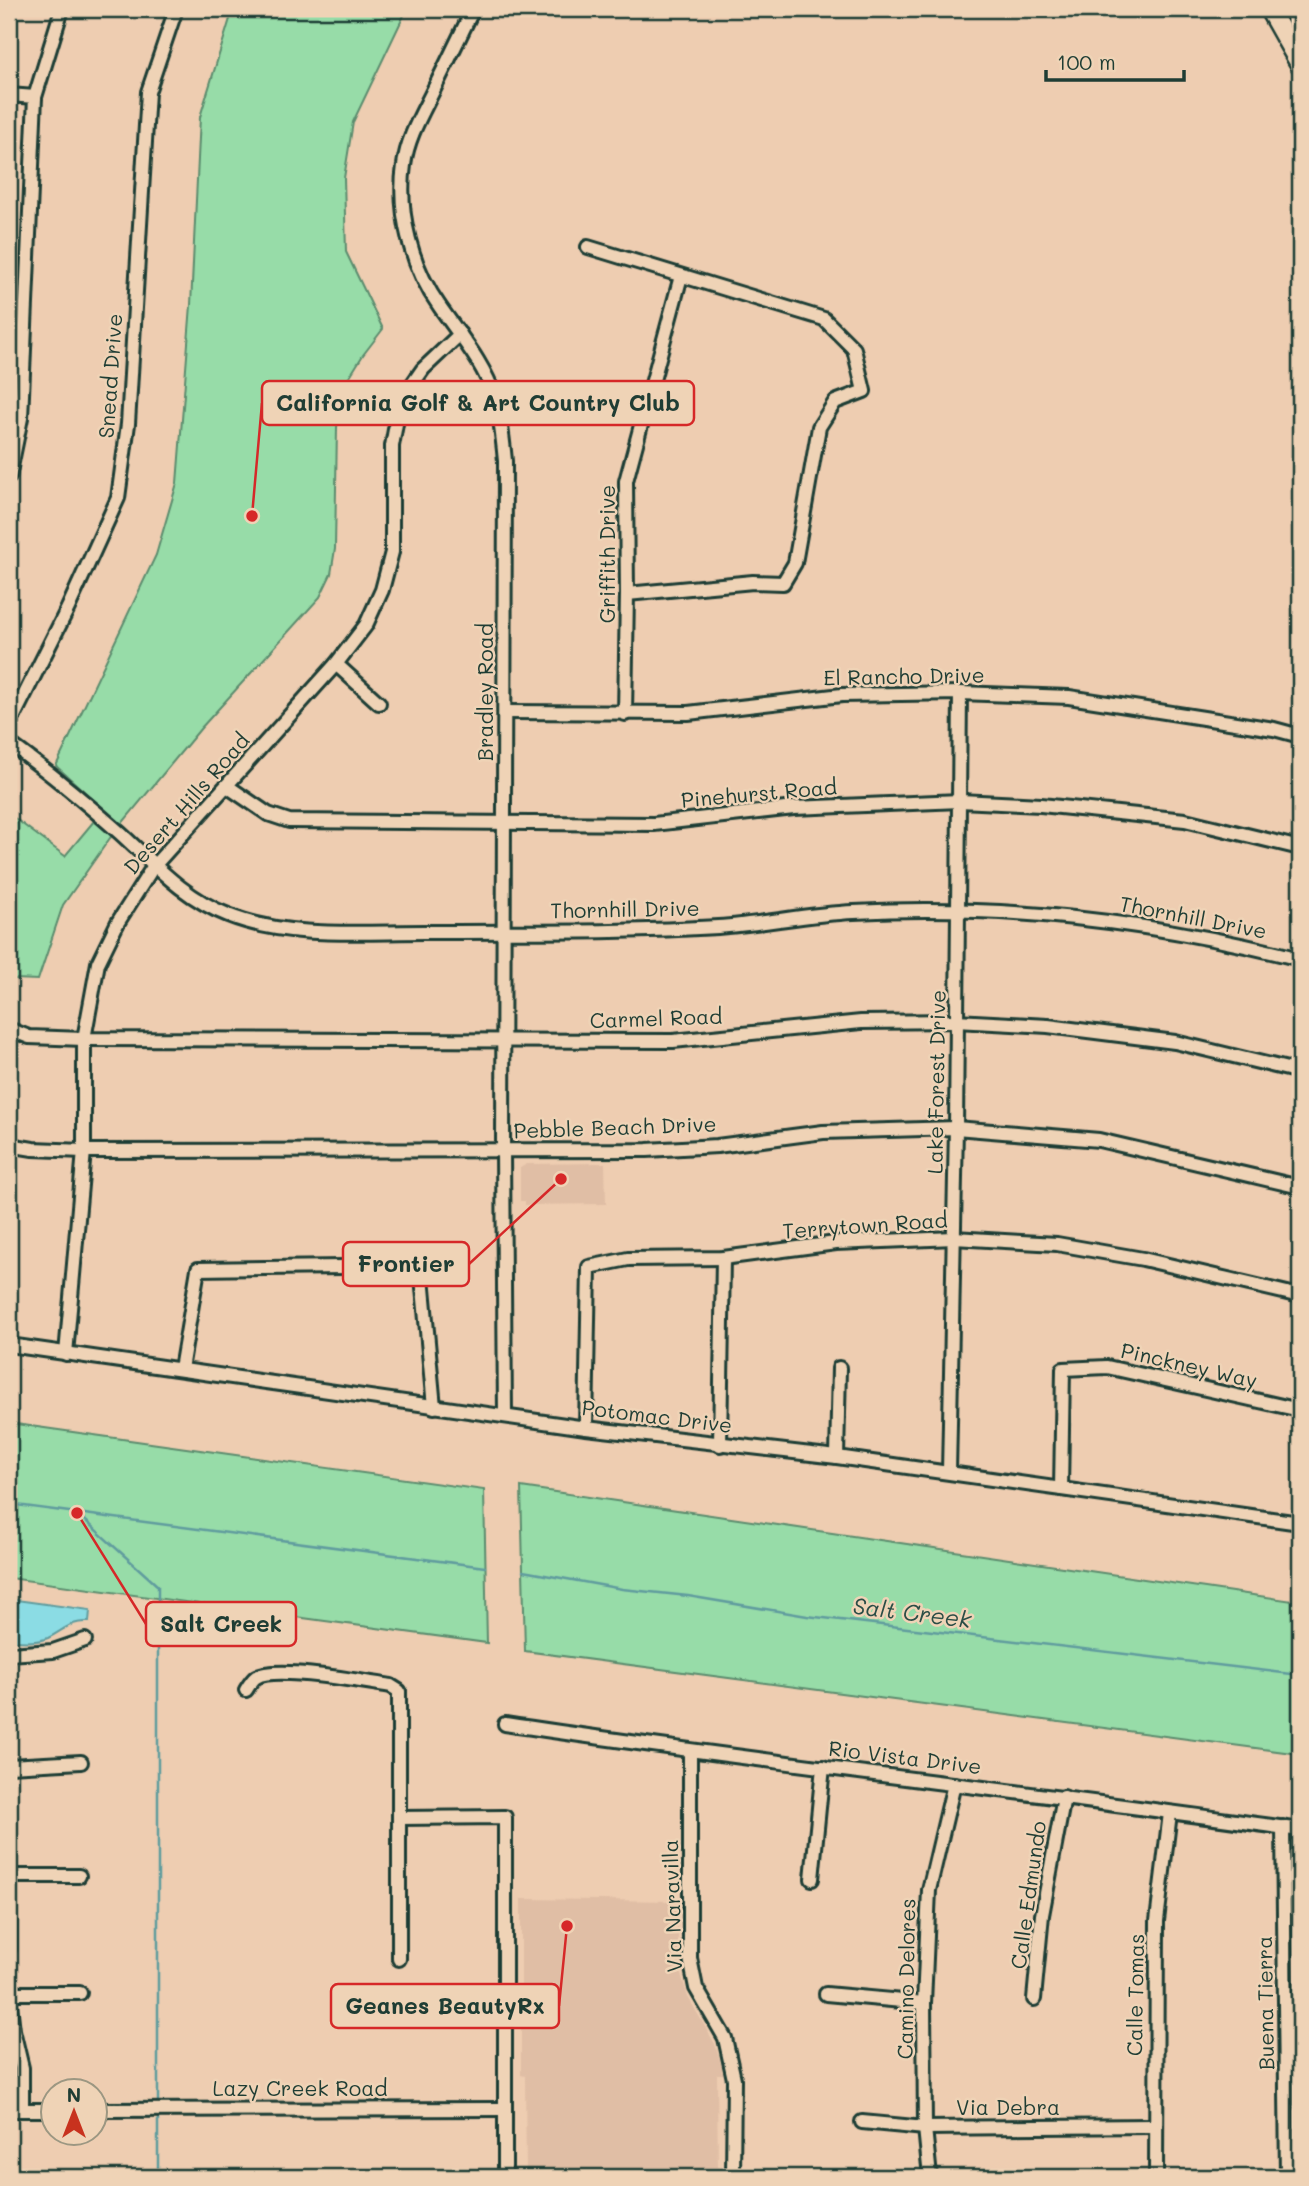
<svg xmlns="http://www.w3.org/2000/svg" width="1309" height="2186" viewBox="0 0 1309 2186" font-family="Mali,sans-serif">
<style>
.built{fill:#e0bea5}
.green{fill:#97dca8;stroke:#5b8c6e;stroke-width:2}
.water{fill:#8bdce4;stroke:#609c9e;stroke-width:2}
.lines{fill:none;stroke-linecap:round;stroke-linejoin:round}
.stream{stroke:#609c9e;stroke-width:2.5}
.minor-casing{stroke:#1f3d34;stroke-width:18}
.highway-casing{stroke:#1f3d34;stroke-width:23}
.minor{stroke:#efd3b6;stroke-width:12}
.highway{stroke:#efd3b6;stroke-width:18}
.labels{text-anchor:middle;stroke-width:5;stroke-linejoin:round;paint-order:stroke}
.street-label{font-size:21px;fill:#1f3d34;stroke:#efd3b6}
.water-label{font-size:23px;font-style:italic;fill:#2a4d46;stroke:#efd3b6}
.leader{fill:none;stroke:#d62828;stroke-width:2.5}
.callout-dot{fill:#d62828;stroke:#efd3b6;stroke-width:2.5}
.callout{fill:#efd3b6;stroke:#d62828;stroke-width:2.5}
.callout-label{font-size:23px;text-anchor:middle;font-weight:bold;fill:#1f3d34}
</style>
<rect width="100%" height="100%" fill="#eecdb1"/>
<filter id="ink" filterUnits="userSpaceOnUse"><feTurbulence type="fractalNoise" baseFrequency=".0143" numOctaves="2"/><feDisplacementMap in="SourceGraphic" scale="14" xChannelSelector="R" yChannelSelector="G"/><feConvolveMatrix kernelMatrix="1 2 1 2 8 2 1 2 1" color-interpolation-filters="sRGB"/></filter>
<g filter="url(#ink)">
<g class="built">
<polygon points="605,1163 606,1204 525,1205 525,1201 520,1201 520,1168 527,1164"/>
<polygon points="521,1899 677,1901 679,1968 688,1997 715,2044 722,2067 723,2074 717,2074 718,2177 526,2177 525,2076 521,2075"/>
</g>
<g class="green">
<polygon points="233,9 407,9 353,122 344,178 346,252 383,329 363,355 345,384 337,427 335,549 331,574 320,597 201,728 110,838 63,905 38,980 14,979 9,976 9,814 65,856 104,809 56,766 156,555 177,483 191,305 200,117"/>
<polygon points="9,1423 484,1490 487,1643 9,1578"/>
<polygon points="521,1487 1300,1602 1300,1754 525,1651"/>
</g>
<path class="water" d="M9,1599L90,1610L89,1622C69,1621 65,1630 48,1638C36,1643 22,1642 9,1640Z"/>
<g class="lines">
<g class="stream">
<polyline points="9,1504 485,1567"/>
<polyline points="77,1513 158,1586 158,2101"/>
<polyline points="523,1571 622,1589 688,1596 807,1616 1300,1675"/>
<polyline points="158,2116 158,2177"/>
</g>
<defs>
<g id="minor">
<path d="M473,9C459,38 445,67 431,95C420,117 407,140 404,165C397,213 412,268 440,307C460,336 484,363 495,398C501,418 503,440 505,461L503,1150L505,1416"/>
<polyline points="9,95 35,97"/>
<polyline points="588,247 824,319 854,349 864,391 835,402 819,427 795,563 783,583 753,582 627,594"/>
<polyline points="9,477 21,418 35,97 62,9"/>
<polyline points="336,664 379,703"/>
<polyline points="505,712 688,713 842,695 960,693 1069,697 1274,729 1300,736"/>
<polyline points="625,714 627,594 626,481 681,276"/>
<polyline points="9,726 68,608 118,498 128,424 148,92 176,9"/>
<path d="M9,743C48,771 85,802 120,833C154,864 184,898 228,915C288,939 361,932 424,932C522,931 620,933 718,927C763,924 808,914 854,912C1004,904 1155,922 1300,959"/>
<polyline points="227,786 268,814 289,821 654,824 794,808 960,801 1041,805 1185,820 1300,848"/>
<polyline points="9,1029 29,1037 84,1039 673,1041 861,1022 956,1021 1048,1026 1175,1042 1300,1072"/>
<polyline points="9,1145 33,1149 84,1151 647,1150 717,1146 823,1132 956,1128 1099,1140 1300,1187"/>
<polyline points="9,1345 586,1428 837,1457 1300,1523"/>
<polyline points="66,1354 84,1151 84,1039 98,963 118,922 153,867 336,664 366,625 382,590 392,552 392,446 400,402 423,369 460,334"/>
<polyline points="181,1369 198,1269 421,1266 434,1407"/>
<polyline points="586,1428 589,1267 628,1259 723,1258 836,1243 954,1238 1057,1244 1143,1259 1300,1296"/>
<polyline points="720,1445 723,1258"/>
<polyline points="837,1457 839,1368"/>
<polyline points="949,1472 956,1128 960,693"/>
<polyline points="1061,1489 1063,1369 1107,1367 1300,1410"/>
<polyline points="9,1654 53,1651 85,1640"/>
<path d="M246,1690C249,1685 252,1680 256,1677C276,1665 365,1682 391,1686L399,1691V1959"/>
<path d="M505,1724C770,1764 1036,1792 1300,1830"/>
<polyline points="690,1751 690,1958 696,1988 725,2038 734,2079 733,2177"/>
<polyline points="9,1766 81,1762"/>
<polyline points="399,1818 505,1817 505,2177"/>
<polyline points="1283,1827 1287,2177"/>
<polyline points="9,1868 9,1949"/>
<polyline points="9,1876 79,1876"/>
<polyline points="812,1879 823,1767"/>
<polyline points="9,1993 80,1993"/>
<polyline points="826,1994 924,2003"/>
<polyline points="9,1996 13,2030 22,2068 22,2110"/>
<polyline points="1034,1999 1042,1915 1064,1797"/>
<polyline points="9,2110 52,2110"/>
<polyline points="94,2110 505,2109"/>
<polyline points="862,2122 925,2128 1154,2126"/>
<polyline points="930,2177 925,2128 924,2003 929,1890 954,1784"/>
<polyline points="1156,2177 1157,1921 1170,1813"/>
</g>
<polyline id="highway" points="1269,9 1300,64"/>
</defs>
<use href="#minor" class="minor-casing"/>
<use href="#highway" class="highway-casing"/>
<use href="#minor" class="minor"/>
<use href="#highway" class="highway"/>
</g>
</g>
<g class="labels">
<g class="street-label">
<text transform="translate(111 376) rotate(-86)" y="7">Snead Drive</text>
<text transform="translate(608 554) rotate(-90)" y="7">Griffith Drive</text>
<text transform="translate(904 677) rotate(-1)" y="7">El Rancho Drive</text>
<text transform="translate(486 692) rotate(-90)" y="7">Bradley Road</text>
<text transform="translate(759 794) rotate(-5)" y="7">Pinehurst Road</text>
<text transform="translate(187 804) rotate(-49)" y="7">Desert Hills Road</text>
<text transform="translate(625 910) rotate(-1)" y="7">Thornhill Drive</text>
<text transform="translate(1193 918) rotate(11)" y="7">Thornhill Drive</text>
<text transform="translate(656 1019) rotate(-2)" y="7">Carmel Road</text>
<text transform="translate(937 1082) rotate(-89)" y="7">Lake Forest Drive</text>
<text transform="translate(615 1128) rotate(-2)" y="7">Pebble Beach Drive</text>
<text transform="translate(865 1226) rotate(-4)" y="7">Terrytown Road</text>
<text transform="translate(1189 1366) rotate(13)" y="7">Pinckney Way</text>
<text transform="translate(657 1417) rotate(7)" y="7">Potomac Drive</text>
<text transform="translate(905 1758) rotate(7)" y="7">Rio Vista Drive</text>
<text transform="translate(1029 1895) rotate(-82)" y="7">Calle Edmundo</text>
<text transform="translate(673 1906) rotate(-92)" y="7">Via Naravilla</text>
<text transform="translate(907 1979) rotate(-89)" y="7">Camino Delores</text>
<text transform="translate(1136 1995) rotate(-89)" y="7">Calle Tomas</text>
<text transform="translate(1266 2003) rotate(-91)" y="7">Buena Tierra</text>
<text x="300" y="2096">Lazy Creek Road</text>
<text x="1008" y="2115">Via Debra</text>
</g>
<g class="water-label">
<text transform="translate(912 1613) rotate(7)" y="8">Salt Creek</text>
</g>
</g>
<path class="leader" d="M252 516L262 403M561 1179L469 1264M77 1513L146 1624M567 1926L559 2006"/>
<g class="callout-dot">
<circle cx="252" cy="516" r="7"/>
<circle cx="561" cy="1179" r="7"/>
<circle cx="77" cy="1513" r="7"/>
<circle cx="567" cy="1926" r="7"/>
</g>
<g class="callout">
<rect x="262" y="381" width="432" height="44" rx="7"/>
<rect x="343" y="1242" width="126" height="44" rx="7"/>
<rect x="146" y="1602" width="150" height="44" rx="7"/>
<rect x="331" y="1984" width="228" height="44" rx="7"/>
</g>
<g class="callout-label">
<text x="478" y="411">California Golf &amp; Art Country Club</text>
<text x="406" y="1272">Frontier</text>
<text x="221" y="1632">Salt Creek</text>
<text x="445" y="2014">Geanes BeautyRx</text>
</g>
<rect width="1309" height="2186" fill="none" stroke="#efd3b6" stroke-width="35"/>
<rect x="18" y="18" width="1274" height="2151" fill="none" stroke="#1f3d34" stroke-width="2.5" filter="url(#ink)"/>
<g transform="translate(74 2112)"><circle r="33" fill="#efd3b6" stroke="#9c9782" stroke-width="2"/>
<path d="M0-5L12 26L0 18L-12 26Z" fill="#c8321e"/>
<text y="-10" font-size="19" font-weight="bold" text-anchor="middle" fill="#1f3d34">N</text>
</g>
<path d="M1046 70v10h138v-10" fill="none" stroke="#1f3d34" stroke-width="3.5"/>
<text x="1057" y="70" font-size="21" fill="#1f3d34" stroke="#efd3b6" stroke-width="5" paint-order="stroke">100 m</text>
</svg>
